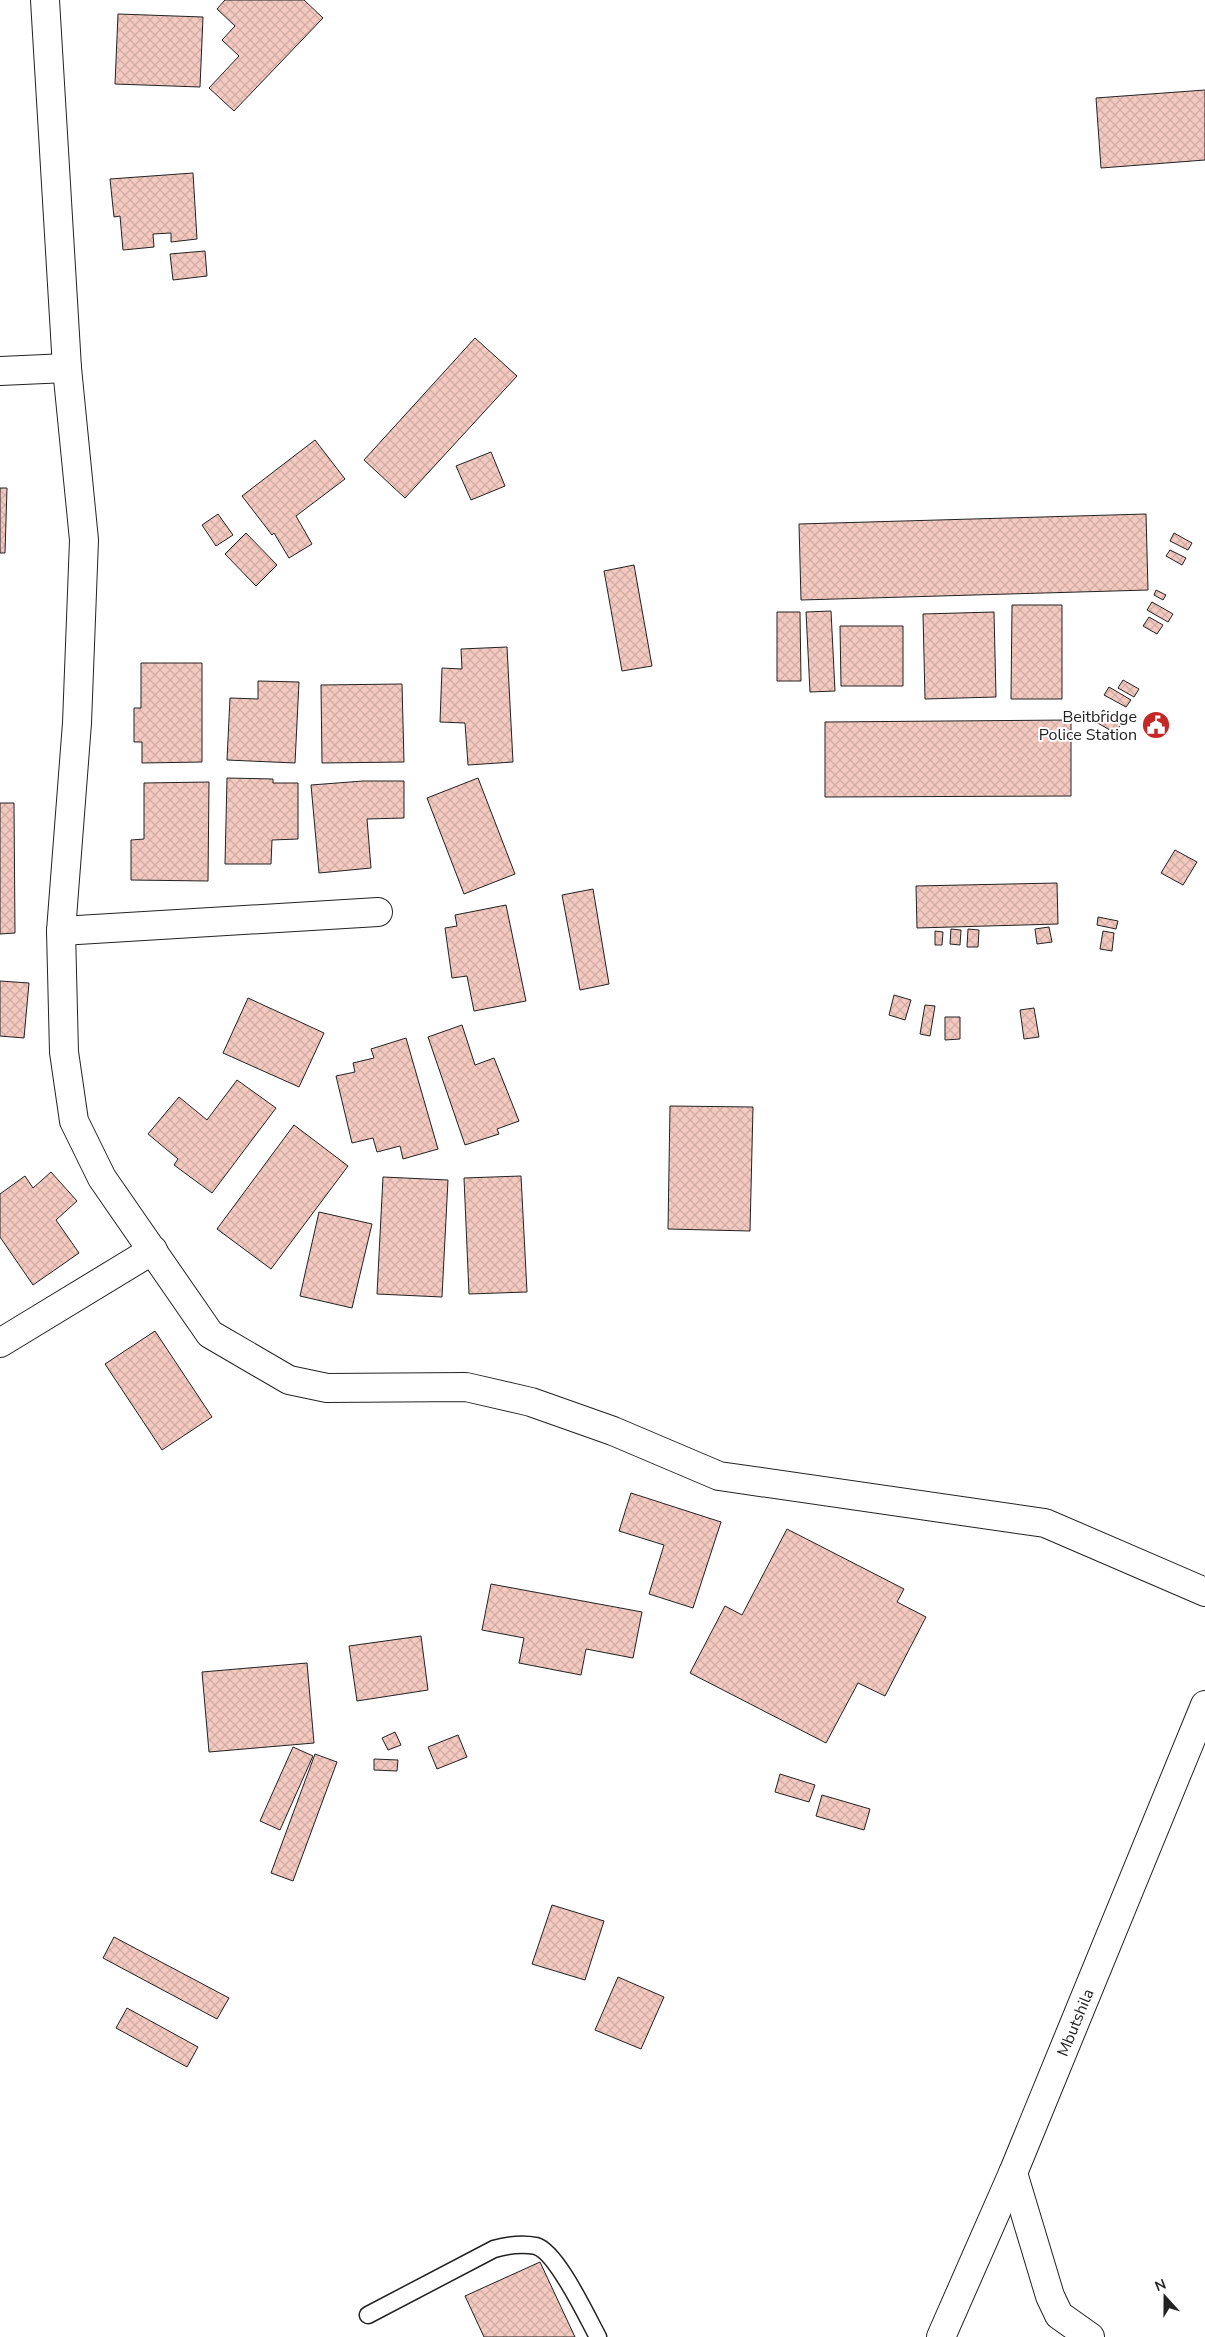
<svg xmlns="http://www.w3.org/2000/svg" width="1205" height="2337" viewBox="0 0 1205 2337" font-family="'Nunito Sans',sans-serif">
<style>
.building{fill:url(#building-cross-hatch);stroke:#222}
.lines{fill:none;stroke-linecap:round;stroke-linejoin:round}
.service-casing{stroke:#222;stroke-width:19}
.minor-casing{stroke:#222;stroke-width:30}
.tertiary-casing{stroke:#222;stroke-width:30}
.service{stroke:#fff;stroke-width:16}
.minor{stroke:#fff;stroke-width:28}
.tertiary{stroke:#fff;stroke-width:28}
.labels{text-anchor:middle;stroke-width:4;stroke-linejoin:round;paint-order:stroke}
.poi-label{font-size:16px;fill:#222;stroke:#fff;text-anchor:end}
.street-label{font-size:16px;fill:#222;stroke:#fff}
</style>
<defs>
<pattern id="building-cross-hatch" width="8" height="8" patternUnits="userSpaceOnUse" patternTransform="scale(1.25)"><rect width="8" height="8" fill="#f3c9c0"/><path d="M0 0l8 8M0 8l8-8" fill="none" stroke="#d0aca5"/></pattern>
</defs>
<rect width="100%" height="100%" fill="#fff"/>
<g class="building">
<polygon points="225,0 304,0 323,18 234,111 209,88 239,56 222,40 235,26 217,9"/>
<polygon points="118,14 203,17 200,87 115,84"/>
<polygon points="1205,90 1205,160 1101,168 1096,98"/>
<polygon points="193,173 197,239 171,242 171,233 153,234 154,247 123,250 120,216 114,217 110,179"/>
<polygon points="205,251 207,276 173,280 170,254"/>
<polygon points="475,338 517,376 405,498 364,460"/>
<polygon points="315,440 345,479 296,516 312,544 289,558 274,533 272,535 242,496"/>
<polygon points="491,452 505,486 471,500 456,466"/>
<polygon points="0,488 7,488 5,553 0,553"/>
<polygon points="218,514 233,535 216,546 202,525"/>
<polygon points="1146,514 1148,590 801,600 799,524"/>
<polygon points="246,533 277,565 256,586 225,554"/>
<polygon points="1174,533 1192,543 1188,550 1170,541"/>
<polygon points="1170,550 1186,558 1182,565 1166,556"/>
<polygon points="634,565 652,666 622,671 604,571"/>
<polygon points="1156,590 1166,595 1163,600 1154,595"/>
<polygon points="1152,602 1173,614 1168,622 1147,610"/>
<polygon points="1012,605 1062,605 1062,699 1011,699"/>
<polygon points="831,611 835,691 810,692 806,612"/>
<polygon points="777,612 800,612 801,681 777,681"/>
<polygon points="994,612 996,697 925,699 923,614"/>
<polygon points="1149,617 1163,625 1157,634 1143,626"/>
<polygon points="840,626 903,626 903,686 841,686"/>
<polygon points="507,647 513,762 468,765 465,723 440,722 442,668 462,669 461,649"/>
<polygon points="141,663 202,663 202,762 142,763 142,742 134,742 134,708 141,708"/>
<polygon points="1123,680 1139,689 1134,697 1118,688"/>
<polygon points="258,681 299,682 295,763 227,760 230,698 258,699"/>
<polygon points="402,684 404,762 322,763 321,685"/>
<polygon points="1109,687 1131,700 1126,707 1104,695"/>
<polygon points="1103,710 1123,721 1115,733 1096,722"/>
<polygon points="1071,720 1071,796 825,797 825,722"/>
<polygon points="227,778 273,779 273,783 298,783 298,839 272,840 271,864 225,864"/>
<polygon points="478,778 515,874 464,894 427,798"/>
<polygon points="363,781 404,781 404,818 367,819 371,868 319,873 311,785"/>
<polygon points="209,782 208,881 131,880 131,840 144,839 144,783"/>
<polygon points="0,803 14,803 15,933 0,934"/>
<polygon points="1175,850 1197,862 1183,885 1161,873"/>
<polygon points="1057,883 1058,924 917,928 916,886"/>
<polygon points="593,889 609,984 580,990 562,895"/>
<polygon points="506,905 526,1001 474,1011 467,976 452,978 445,928 457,926 455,915"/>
<polygon points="1098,917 1118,921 1116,929 1097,925"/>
<polygon points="1049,927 1052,942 1037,944 1035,929"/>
<polygon points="951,929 961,930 960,945 950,944"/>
<polygon points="968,929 979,930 978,947 967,947"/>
<polygon points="935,931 943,932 942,945 935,945"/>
<polygon points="1103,931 1114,933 1112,951 1100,949"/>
<polygon points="0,981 29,983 24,1038 0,1036"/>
<polygon points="894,995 911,1000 905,1020 889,1015"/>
<polygon points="248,998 324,1033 299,1087 223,1053"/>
<polygon points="925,1005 935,1006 930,1036 920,1034"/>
<polygon points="1034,1008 1039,1037 1024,1039 1020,1010"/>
<polygon points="945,1017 960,1017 960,1039 945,1040"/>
<polygon points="462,1025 475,1065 494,1058 519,1121 497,1129 499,1134 465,1145 428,1037"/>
<polygon points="406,1038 438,1149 403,1159 400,1146 377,1152 373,1138 352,1143 336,1076 355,1072 353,1063 374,1058 371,1049"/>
<polygon points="237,1080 276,1108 212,1193 174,1165 178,1159 148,1134 179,1097 207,1120"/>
<polygon points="670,1106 753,1107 750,1231 668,1229"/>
<polygon points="294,1125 348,1166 271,1269 217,1229"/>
<polygon points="51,1172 77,1201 56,1220 79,1253 33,1285 0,1237 0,1194 25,1176 33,1188"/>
<polygon points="521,1176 527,1292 469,1294 464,1178"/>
<polygon points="383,1177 448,1180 442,1297 377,1294"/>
<polygon points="319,1212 372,1224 352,1308 300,1296"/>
<polygon points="155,1331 212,1417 162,1450 105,1364"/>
<polygon points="631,1493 721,1522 693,1608 649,1594 664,1545 619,1531"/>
<polygon points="787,1529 904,1589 897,1602 926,1617 885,1696 858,1683 826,1743 690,1673 725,1606 742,1615"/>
<polygon points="491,1584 642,1612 633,1658 586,1649 581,1675 519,1663 524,1638 482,1630"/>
<polygon points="421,1636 428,1690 357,1701 349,1646"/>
<polygon points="307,1663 314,1743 209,1752 202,1672"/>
<polygon points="395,1732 401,1745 388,1750 382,1738"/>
<polygon points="458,1735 467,1757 437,1769 428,1747"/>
<polygon points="293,1747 313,1756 280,1830 260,1821"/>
<polygon points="315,1754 337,1762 293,1881 271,1873"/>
<polygon points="374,1759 398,1760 397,1771 374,1770"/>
<polygon points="780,1774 815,1785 809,1802 775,1792"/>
<polygon points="822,1795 870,1809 864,1830 816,1816"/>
<polygon points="552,1905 604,1921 585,1980 532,1964"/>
<polygon points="114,1937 229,1998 217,2019 103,1958"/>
<polygon points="618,1977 664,1997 641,2049 595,2030"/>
<polygon points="127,2008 198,2047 187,2067 116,2028"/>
<polygon points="540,2262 575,2337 484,2337 465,2296"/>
</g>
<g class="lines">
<defs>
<path id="service" d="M368,2315L494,2249C508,2245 521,2243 536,2246C557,2252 587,2317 598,2337"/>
<g id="minor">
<polyline points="45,0 67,368 84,540 77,723 61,931 64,1052 74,1121 102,1178 210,1334 289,1380 327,1388 466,1387 531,1402 613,1431 719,1476 1045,1523 1205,1592"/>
<polyline points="0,371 67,368"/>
<polyline points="61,931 378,912"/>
<polyline points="0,1343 153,1250"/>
<polyline points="1013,2173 1050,2296 1059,2315 1090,2337"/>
</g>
<g id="tertiary">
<path id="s1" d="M941,2337L1013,2173L1205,1705"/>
</g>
</defs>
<use href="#service" class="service-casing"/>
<use href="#minor" class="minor-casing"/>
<use href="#tertiary" class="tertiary-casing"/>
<use href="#service" class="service"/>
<use href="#minor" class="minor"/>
<use href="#tertiary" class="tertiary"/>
</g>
<defs>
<symbol id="civic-disc" viewBox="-11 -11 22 22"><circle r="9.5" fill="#c62828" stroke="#fff"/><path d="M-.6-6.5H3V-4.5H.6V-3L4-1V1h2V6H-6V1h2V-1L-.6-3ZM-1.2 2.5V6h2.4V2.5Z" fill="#fff"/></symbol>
</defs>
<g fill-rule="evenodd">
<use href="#civic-disc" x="1140" y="709" width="32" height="32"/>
</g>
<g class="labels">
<g class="poi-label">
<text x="1137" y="722">Beitbridge<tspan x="1137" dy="18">Police Station</tspan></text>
</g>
<g class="street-label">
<text dy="6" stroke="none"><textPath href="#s1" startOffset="342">Mbutshila</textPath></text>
</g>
</g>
<g transform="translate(1165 2297) rotate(339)" stroke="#ffffff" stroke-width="4" paint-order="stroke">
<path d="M0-4L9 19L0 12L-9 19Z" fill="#222222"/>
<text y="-8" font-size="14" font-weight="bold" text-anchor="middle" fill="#222222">N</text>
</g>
</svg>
